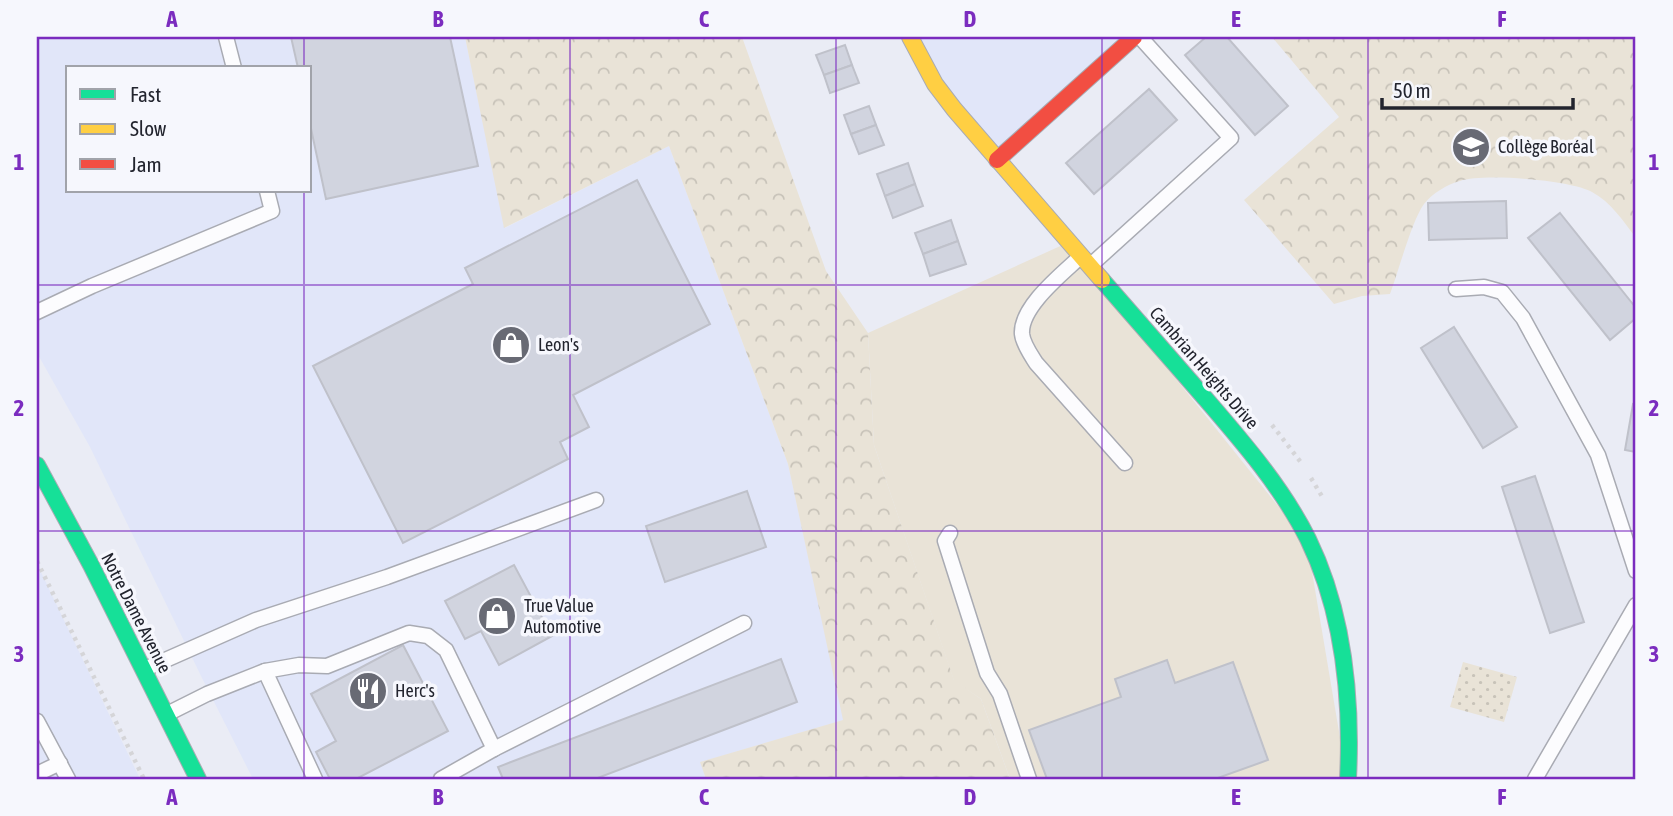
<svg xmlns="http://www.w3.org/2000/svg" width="1673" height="816" viewBox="0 0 1673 816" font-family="'Asap Condensed',sans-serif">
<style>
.built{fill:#e1e6f9;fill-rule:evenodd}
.grass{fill:#e9e3d7}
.forest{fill:url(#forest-crowns)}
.park{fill:url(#park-dots)}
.building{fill:#d1d4df;stroke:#bfc1ca;stroke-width:2}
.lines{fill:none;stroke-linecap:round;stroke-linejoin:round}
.lane-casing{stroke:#a9abb3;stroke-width:17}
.fast-casing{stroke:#a9abb3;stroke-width:18}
.slow-casing{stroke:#a9abb3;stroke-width:18}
.jam-casing{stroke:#a9abb3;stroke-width:18}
.path{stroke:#d5d5d8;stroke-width:4.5;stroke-dasharray:3.5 5;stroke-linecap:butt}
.lane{stroke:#fcfcfe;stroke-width:14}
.fast{stroke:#16e098;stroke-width:16}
.slow{stroke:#ffcf43;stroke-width:16}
.jam{stroke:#f24e42;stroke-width:16}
.grid{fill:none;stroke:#7b2cbf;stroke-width:2;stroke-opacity:0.55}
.labels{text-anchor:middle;stroke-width:7;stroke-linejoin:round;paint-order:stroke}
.poi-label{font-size:18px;fill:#22242e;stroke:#f6f7fd;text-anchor:start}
.street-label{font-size:18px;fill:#22242e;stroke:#f6f7fd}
.neatline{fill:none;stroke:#7b2cbf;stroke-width:2.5}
.grid-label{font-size:23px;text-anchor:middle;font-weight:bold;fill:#7b2cbf}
</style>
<defs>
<pattern id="forest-crowns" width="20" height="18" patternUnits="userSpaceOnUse" patternTransform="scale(1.75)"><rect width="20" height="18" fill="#e9e3d7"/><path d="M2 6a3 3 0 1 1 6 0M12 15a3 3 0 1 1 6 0" fill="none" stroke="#c8c3b9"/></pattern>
<pattern id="park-dots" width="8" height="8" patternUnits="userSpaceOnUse" patternTransform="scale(1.75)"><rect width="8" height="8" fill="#e9e3d7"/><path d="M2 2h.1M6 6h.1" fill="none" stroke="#c8c3b9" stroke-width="1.8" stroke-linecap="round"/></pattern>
</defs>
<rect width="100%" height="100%" fill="#eaecf5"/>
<g class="built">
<path d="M37,37H465L505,228L669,146L788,464L844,720L701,762L706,779H253L203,680L90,447L37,353ZM68,68H310V191H68Z"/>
<polygon points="909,37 1130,37 994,159"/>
<polygon points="37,563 38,566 140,779 37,779"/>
</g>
<polygon class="grass" points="1067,243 1307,542 1347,779 1010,779 981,699 954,681 874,445 868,333"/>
<g class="forest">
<polygon points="465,37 742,37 826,271 868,333 874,445 954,680 981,699 1010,779 706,779 700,762 843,720 788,464 669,146 504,228"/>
<path d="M1272,37H1636V238C1623,221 1611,202 1592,192C1571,180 1483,173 1460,181C1447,184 1432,194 1424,204C1412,220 1398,273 1390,294L1362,296L1334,304L1244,200L1339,117Z"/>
</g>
<polygon class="park" points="1463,662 1517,677 1504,722 1450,707"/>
<g class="building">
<polygon points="291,37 450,37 478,166 326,199 310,124 310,68 298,68"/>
<polygon points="1206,37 1227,37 1288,106 1255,135 1185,55"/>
<polygon points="845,45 852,65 824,75 816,55"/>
<polygon points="852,65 859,83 830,93 824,75"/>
<polygon points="1149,89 1177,120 1094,194 1066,163"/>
<polygon points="869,106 876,125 851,134 844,115"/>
<polygon points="876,125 884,145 859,154 851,134"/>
<polygon points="908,163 915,184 885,196 877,174"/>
<polygon points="637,180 710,324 573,395 589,427 560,442 568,459 403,543 313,366 473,284 465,268"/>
<polygon points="915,184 923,206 893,218 885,196"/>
<polygon points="1506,201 1507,238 1429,240 1428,203"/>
<polygon points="1560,213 1636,308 1636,318 1610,340 1528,238"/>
<polygon points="951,220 958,241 923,254 915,233"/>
<polygon points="958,241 966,264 930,276 923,254"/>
<polygon points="1454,327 1517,427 1483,448 1421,348"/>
<polygon points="1633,404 1636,405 1636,452 1625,450"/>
<polygon points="1535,476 1584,622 1550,633 1502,487"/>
<polygon points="747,491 766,547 665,582 646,526"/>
<polygon points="514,565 552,636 499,665 481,631 465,639 445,601"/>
<polygon points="403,645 448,731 356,779 330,779 316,752 336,741 311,694"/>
<polygon points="781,659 797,702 595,779 503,779 498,767"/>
<polygon points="1167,660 1175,683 1233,662 1268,760 1215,779 1047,779 1029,730 1121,697 1115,679"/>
</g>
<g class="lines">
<defs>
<g id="lane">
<polyline points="226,37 234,68"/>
<path d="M1080,257C1062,274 1020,307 1022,334C1023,344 1031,355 1036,363L1125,463"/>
<polyline points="1092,264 1231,138 1140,37"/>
<polyline points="1456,289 1484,287 1502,292 1523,318 1598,455 1636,571"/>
<polyline points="37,312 92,286 272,211 267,191"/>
<polyline points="950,533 945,541 987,673 1000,694 1029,779"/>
<polyline points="145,669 256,620 387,577 596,500"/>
<polyline points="265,671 315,779"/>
<polyline points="167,714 207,694 265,671 299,665 327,666 409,633 428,636 446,650 494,749"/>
<polyline points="37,721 68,779"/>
<polyline points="37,774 60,763"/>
<polyline points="441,779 494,749 744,623"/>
<polyline points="1535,779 1636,605"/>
</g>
<g id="fast">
<path d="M1102,280C1136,319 1170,358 1204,397C1242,441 1282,487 1308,539C1344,613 1352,698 1348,779"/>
<polyline points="37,465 91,565 198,779"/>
</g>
<polyline id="slow" points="910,37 935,84 954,109 1102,280"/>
<polyline id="jam" points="997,160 1134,37"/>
</defs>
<use href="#lane" class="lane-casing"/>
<use href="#fast" class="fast-casing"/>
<use href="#slow" class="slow-casing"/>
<use href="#jam" class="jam-casing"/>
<g class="path">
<polyline points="1272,425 1303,465"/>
<polyline points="1311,478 1323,498"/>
<polyline points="37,561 144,779"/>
</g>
<use href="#lane" class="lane"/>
<use href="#fast" class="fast"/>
<use href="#slow" class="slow"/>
<use href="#jam" class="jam"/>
</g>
<path class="grid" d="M304,37V68M570,37V779M836,37V779M1102,37V779M1368,37V779M304,191V779M37,285H1636M37,531H1636"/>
<defs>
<symbol id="university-disc" viewBox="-11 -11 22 22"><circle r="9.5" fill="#686a74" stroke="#f6f7fd"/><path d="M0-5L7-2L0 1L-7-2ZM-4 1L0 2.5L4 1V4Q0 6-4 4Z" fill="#fff"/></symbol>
<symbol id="shop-disc" viewBox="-11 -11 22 22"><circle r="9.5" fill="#686a74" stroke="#f6f7fd"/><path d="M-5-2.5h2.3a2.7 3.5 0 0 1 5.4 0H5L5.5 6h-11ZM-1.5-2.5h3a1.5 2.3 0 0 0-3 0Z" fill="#fff"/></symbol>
<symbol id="restaurant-disc" viewBox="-11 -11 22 22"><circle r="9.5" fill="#686a74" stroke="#f6f7fd"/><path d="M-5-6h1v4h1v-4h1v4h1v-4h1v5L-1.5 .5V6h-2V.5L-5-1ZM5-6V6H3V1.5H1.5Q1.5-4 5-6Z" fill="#fff"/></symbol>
</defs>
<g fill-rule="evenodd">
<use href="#university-disc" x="1449" y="125" width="44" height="44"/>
<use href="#shop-disc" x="489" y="323" width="44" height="44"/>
<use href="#shop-disc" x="475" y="594" width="44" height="44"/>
<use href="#restaurant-disc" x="346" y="669" width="44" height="44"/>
</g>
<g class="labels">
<g class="poi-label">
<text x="1498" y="153">Collège Boréal</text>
<text x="538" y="351">Leon's</text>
<text x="524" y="612">True Value<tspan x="524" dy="21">Automotive</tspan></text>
<text x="395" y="697">Herc's</text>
</g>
<g class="street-label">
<text transform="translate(1204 368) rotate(49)" y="6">Cambrian Heights Drive</text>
<text transform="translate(136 613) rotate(63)" y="6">Notre Dame Avenue</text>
</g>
</g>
<rect width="1673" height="816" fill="none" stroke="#f6f7fd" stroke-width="77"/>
<rect x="66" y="66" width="245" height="126" fill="#f6f7fd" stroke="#a1a3aa" stroke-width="2"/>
<rect x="80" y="89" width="35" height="10" fill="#16e098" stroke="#a1a3aa" stroke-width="2"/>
<text x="130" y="102" font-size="21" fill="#22242e">Fast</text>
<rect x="80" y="124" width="35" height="10" fill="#ffcf43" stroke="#a1a3aa" stroke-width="2"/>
<text x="130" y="136" font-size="21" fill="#22242e">Slow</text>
<rect x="80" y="159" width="35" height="10" fill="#f24e42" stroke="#a1a3aa" stroke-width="2"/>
<text x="130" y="172" font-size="21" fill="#22242e">Jam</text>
<path d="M1382 98v10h191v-10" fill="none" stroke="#22242e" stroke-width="3.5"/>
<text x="1393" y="98" font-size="21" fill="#22242e" stroke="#f6f7fd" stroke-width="5" paint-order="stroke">50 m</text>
<rect x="38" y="38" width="1596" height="740" class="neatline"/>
<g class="grid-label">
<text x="172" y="27">A</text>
<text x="438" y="27">B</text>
<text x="704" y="27">C</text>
<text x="970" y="27">D</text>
<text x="1236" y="27">E</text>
<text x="1502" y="27">F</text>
<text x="19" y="170">1</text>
<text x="1654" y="170">1</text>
<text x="19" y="416">2</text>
<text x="1654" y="416">2</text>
<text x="19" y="662">3</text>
<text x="1654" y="662">3</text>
<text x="172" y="805">A</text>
<text x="438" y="805">B</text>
<text x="704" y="805">C</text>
<text x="970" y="805">D</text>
<text x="1236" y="805">E</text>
<text x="1502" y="805">F</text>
</g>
</svg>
